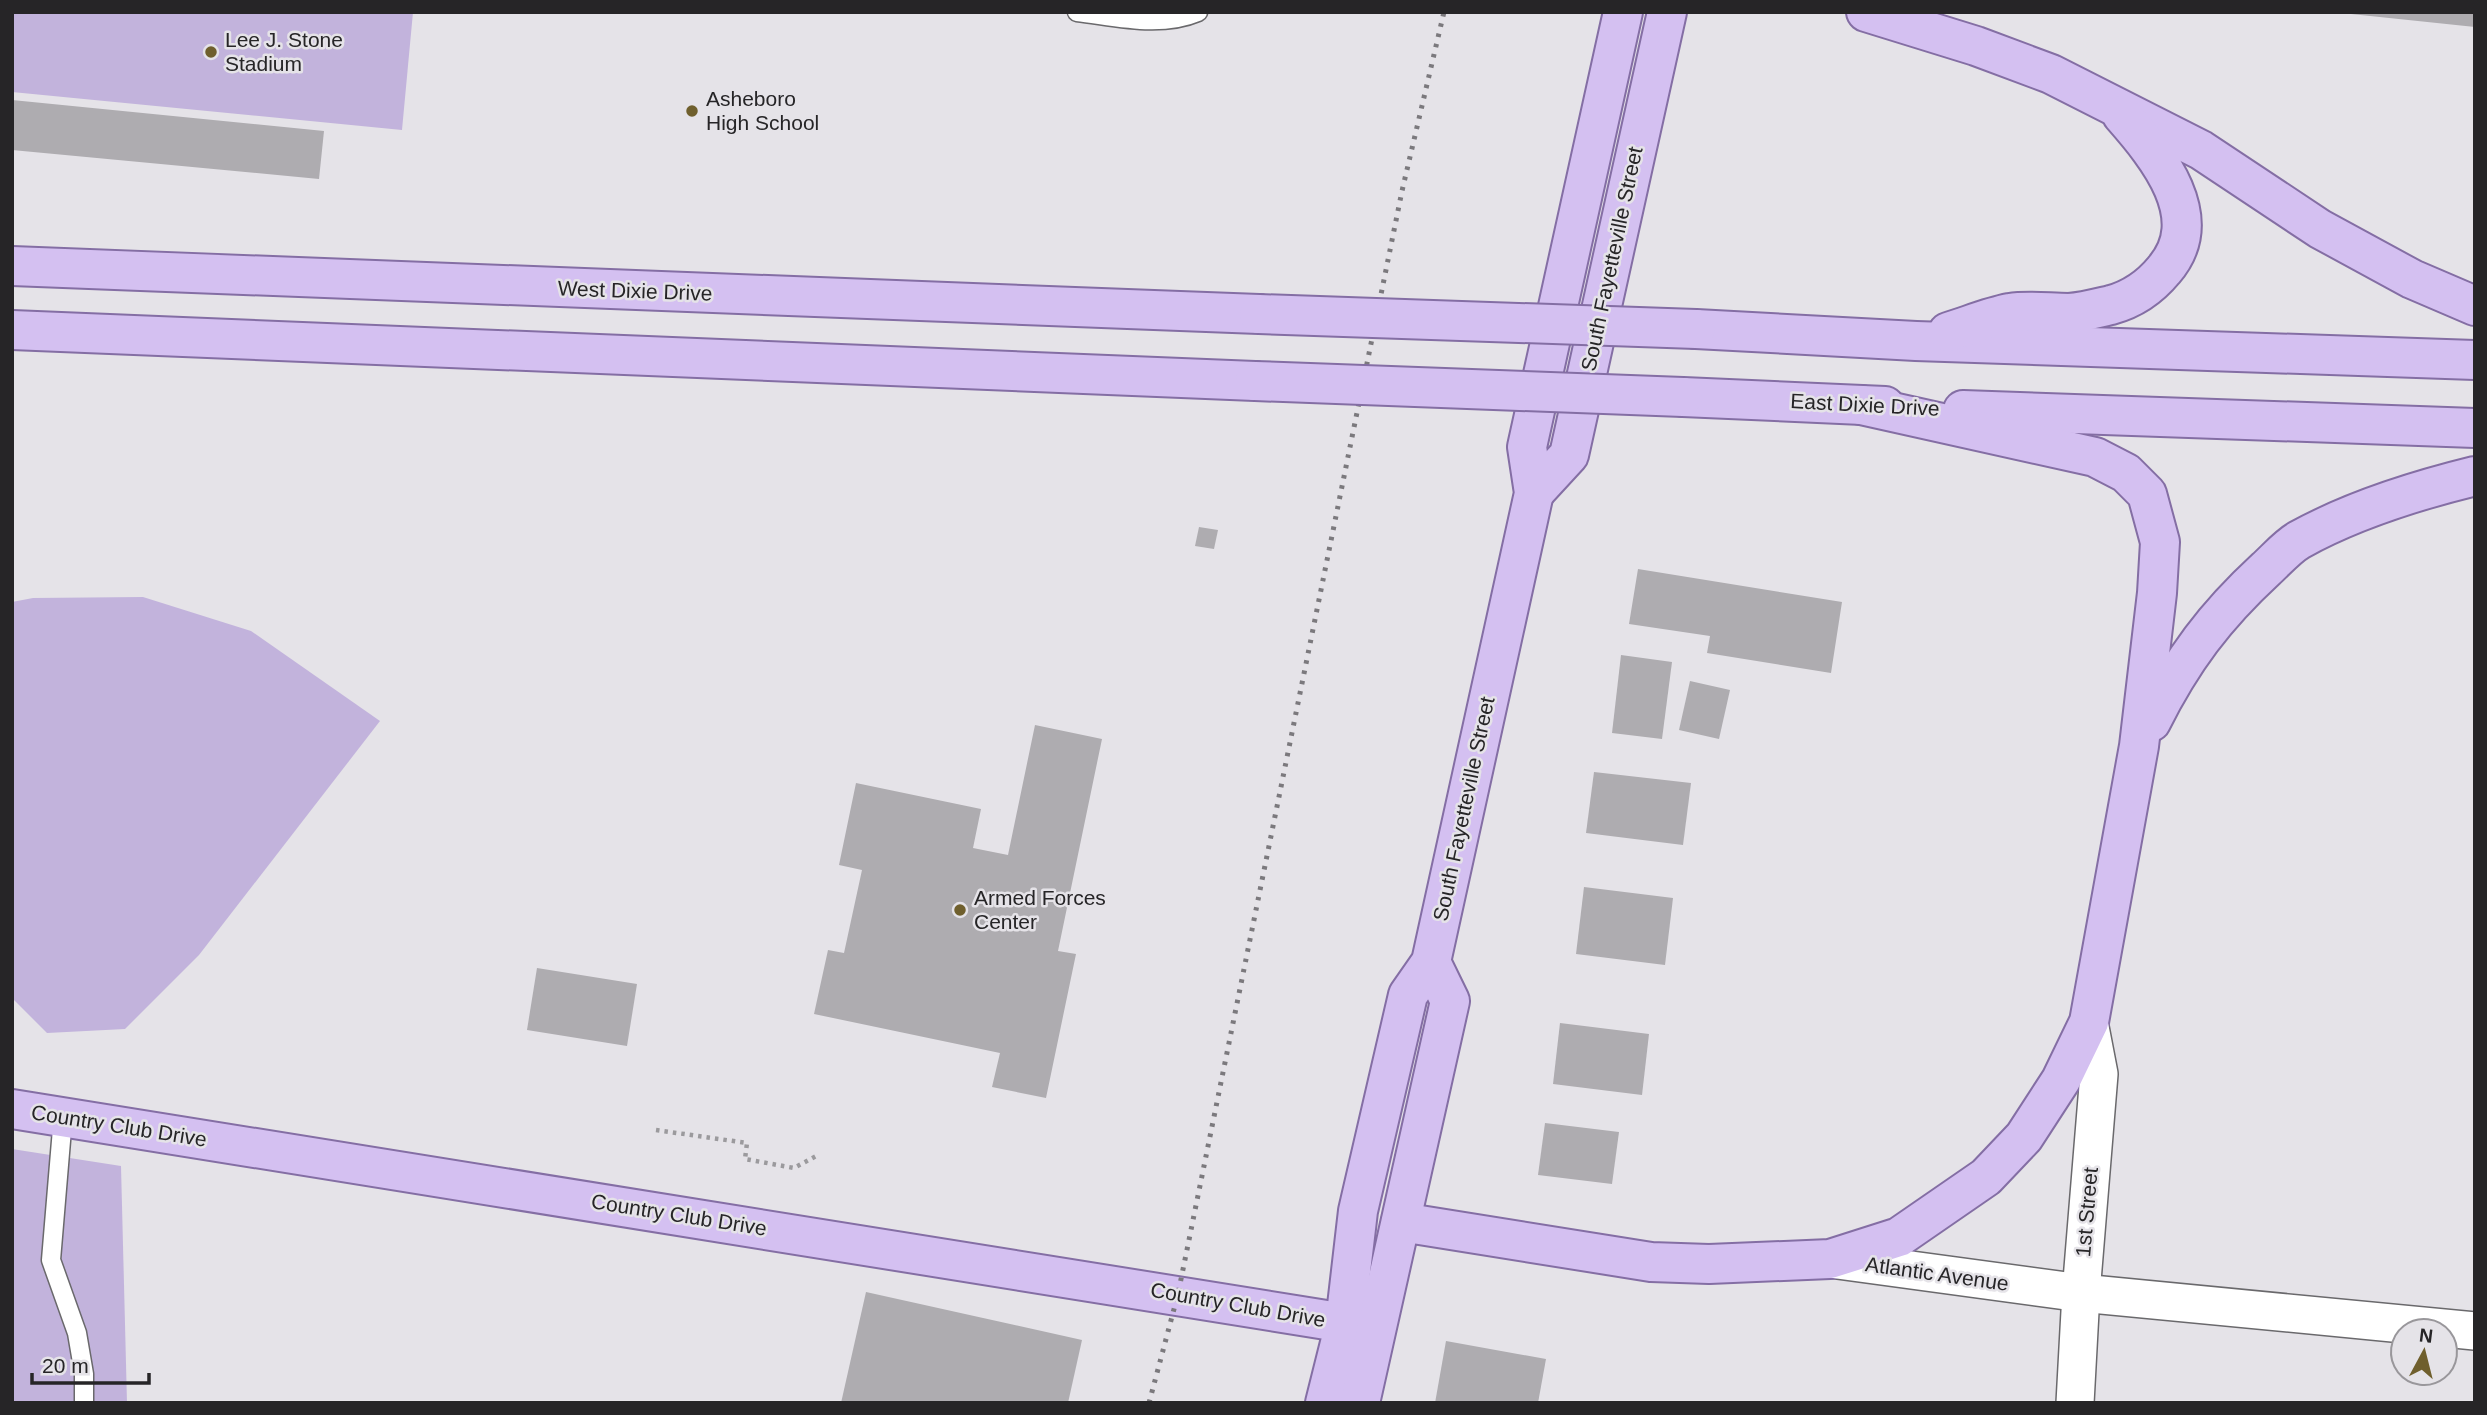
<svg xmlns="http://www.w3.org/2000/svg" width="2487" height="1415" viewBox="0 0 2487 1415" font-family="Arial,sans-serif">
<style>
.green{fill:#c2b3dc}
.building{fill:#aeacb0}
.lines{fill:none;stroke-linecap:round;stroke-linejoin:round}
.lane-casing{stroke:#6a696c;stroke-width:21}
.street-casing{stroke:#6a696c;stroke-width:40}
.primary-casing{stroke:#846ea4;stroke-width:42}
.path{stroke:#9b9a9d;stroke-width:4.5;stroke-dasharray:3.5 5;stroke-linecap:butt}
.lane{stroke:#fff;stroke-width:18}
.street{stroke:#fff;stroke-width:37}
.primary{stroke:#d4c0f1;stroke-width:38}
.rail{stroke:#7b797d;stroke-width:5;stroke-dasharray:3.5 7;stroke-linecap:butt}
.primary-bridge-casing{stroke:#846ea4;stroke-width:42;stroke-linecap:butt}
.primary-bridge{stroke:#d4c0f1;stroke-width:38}
.poi-dot{fill:#6f5f2d;stroke:#e5e3e8;stroke-width:2.5}
.labels{text-anchor:middle;stroke-width:5;stroke-linejoin:round;paint-order:stroke}
.poi-label{font-size:21px;fill:#262527;stroke:#e5e3e8;text-anchor:start}
.street-label{font-size:21px;fill:#262527;stroke:#e5e3e8}
</style>
<rect width="100%" height="100%" fill="#e5e3e8"/>
<g class="green">
<polygon points="12,12 413,12 402,130 12,92"/>
<polygon points="143,597 251,631 380,721 199,955 125,1029 47,1033 12,998 12,602 33,598"/>
<polygon points="12,1149 121,1166 127,1403 12,1403"/>
</g>
<g class="building">
<polygon points="2351,12 2475,12 2475,27 2351,14"/>
<polygon points="12,100 324,131 319,179 12,150"/>
<polygon points="1199,527 1218,530 1214,549 1195,546"/>
<polygon points="1638,569 1842,602 1831,673 1707,653 1710,636 1629,624"/>
<polygon points="1621,655 1672,662 1662,739 1612,733"/>
<polygon points="1690,681 1730,690 1719,739 1679,730"/>
<polygon points="1035,725 1102,739 1058,951 1076,954 1046,1098 992,1087 1000,1053 814,1014 828,950 844,953 862,870 839,865 856,783 981,809 973,848 1008,855"/>
<polygon points="1594,772 1691,783 1683,845 1586,833"/>
<polygon points="1584,887 1673,898 1665,965 1576,954"/>
<polygon points="537,968 637,984 627,1046 527,1030"/>
<polygon points="1560,1023 1649,1034 1642,1095 1553,1084"/>
<polygon points="1545,1123 1619,1132 1612,1184 1538,1175"/>
<polygon points="866,1292 1082,1340 1068,1403 841,1403"/>
<polygon points="1446,1341 1546,1359 1538,1403 1435,1403"/>
</g>
<g class="lines">
<defs>
<g id="lane">
<path d="M1077,12C1118,17 1160,28 1198,12"/>
<polyline points="63,1117 51,1260 77,1333 84,1374 84,1403"/>
</g>
<g id="street">
<polyline points="1830,1259 2081,1293 2475,1331"/>
<polyline points="2075,1403 2081,1293 2099,1074 2089,1022"/>
</g>
<g id="primary">
<polyline points="1866,12 1976,46 2051,74 2201,150 2320,229 2412,279 2475,306"/>
<polyline points="12,266 1259,314"/>
<polyline points="1696,329 1916,341 2475,360"/>
<polyline points="12,330 1255,381"/>
<path d="M1948,332C1968,326 1989,317 2010,313C2029,310 2050,313 2069,313C2083,312 2098,308 2111,305C2133,299 2150,287 2164,270C2209,218 2158,156 2122,115"/>
<polyline points="1683,397 1885,406"/>
<polyline points="1963,410 2475,428"/>
<polyline points="1534,493 1569,455 1667,12"/>
<path d="M2151,722C2182,660 2215,616 2266,569C2276,560 2287,547 2299,540C2353,510 2414,491 2475,476"/>
<polyline points="12,1109 1345,1323"/>
<polyline points="1401,1222 1651,1262 1709,1264 1830,1259 1899,1237 1986,1177 2024,1137 2061,1080 2089,1022 2139,746 2157,593 2160,542 2147,494 2126,473 2095,457 1861,405"/>
<polyline points="1325,1403 1345,1323 1358,1211 1408,995 1431,962 1534,493 1527,447 1623,12"/>
<polyline points="1360,1403 1450,1001 1431,962"/>
</g>
</defs>
<use href="#lane" class="lane-casing"/>
<use href="#street" class="street-casing"/>
<use href="#primary" class="primary-casing"/>
<polyline class="path" points="656,1130 747,1143 745,1159 794,1168 818,1155"/>
<use href="#lane" class="lane"/>
<use href="#street" class="street"/>
<use href="#primary" class="primary"/>
<polyline class="rail" points="1149,1403 1178,1294 1402,191 1444,12"/>
<defs>
<g id="primary-bridge">
<polyline points="1259,314 1696,329"/>
<polyline points="1255,381 1683,397"/>
</g>
</defs>
<use href="#primary-bridge" class="primary-bridge-casing"/>
<use href="#primary-bridge" class="primary-bridge"/>
</g>
<g class="poi-dot">
<circle cx="211" cy="52" r="7"/>
<circle cx="692" cy="111" r="7"/>
<circle cx="960" cy="910" r="7"/>
</g>
<g class="labels">
<g class="poi-label">
<text x="225" y="47">Lee J. Stone<tspan x="225" dy="24">Stadium</tspan></text>
<text x="706" y="106">Asheboro<tspan x="706" dy="24">High School</tspan></text>
<text x="974" y="905">Armed Forces<tspan x="974" dy="24">Center</tspan></text>
</g>
<g class="street-label">
<text transform="translate(1612 259) rotate(-78)" y="7">South Fayetteville Street</text>
<text transform="translate(635 291) rotate(2)" y="7">West Dixie Drive</text>
<text transform="translate(1865 405) rotate(3)" y="7">East Dixie Drive</text>
<text transform="translate(1464 809) rotate(-78)" y="7">South Fayetteville Street</text>
<text transform="translate(119 1126) rotate(9)" y="7">Country Club Drive</text>
<text transform="translate(2087 1212) rotate(-85)" y="7">1st Street</text>
<text transform="translate(679 1215) rotate(9)" y="7">Country Club Drive</text>
<text transform="translate(1937 1274) rotate(8)" y="7">Atlantic Avenue</text>
<text transform="translate(1238 1305) rotate(10)" y="7">Country Club Drive</text>
</g>
</g>
<rect width="2487" height="1415" fill="none" stroke="#262527" stroke-width="28"/>
<g transform="translate(2424 1352) rotate(7)"><circle r="33" fill="#e5e3e8" stroke="#99979b" stroke-width="2"/>
<path d="M0-5L12 26L0 18L-12 26Z" fill="#6f5f2d"/>
<text y="-10" font-size="19" font-weight="bold" text-anchor="middle" fill="#262527">N</text>
</g>
<path d="M32 1373v10h117v-10" fill="none" stroke="#262527" stroke-width="3.5"/>
<text x="42" y="1373" font-size="21" fill="#262527" stroke="#e5e3e8" stroke-width="5" paint-order="stroke">20 m</text>
</svg>
